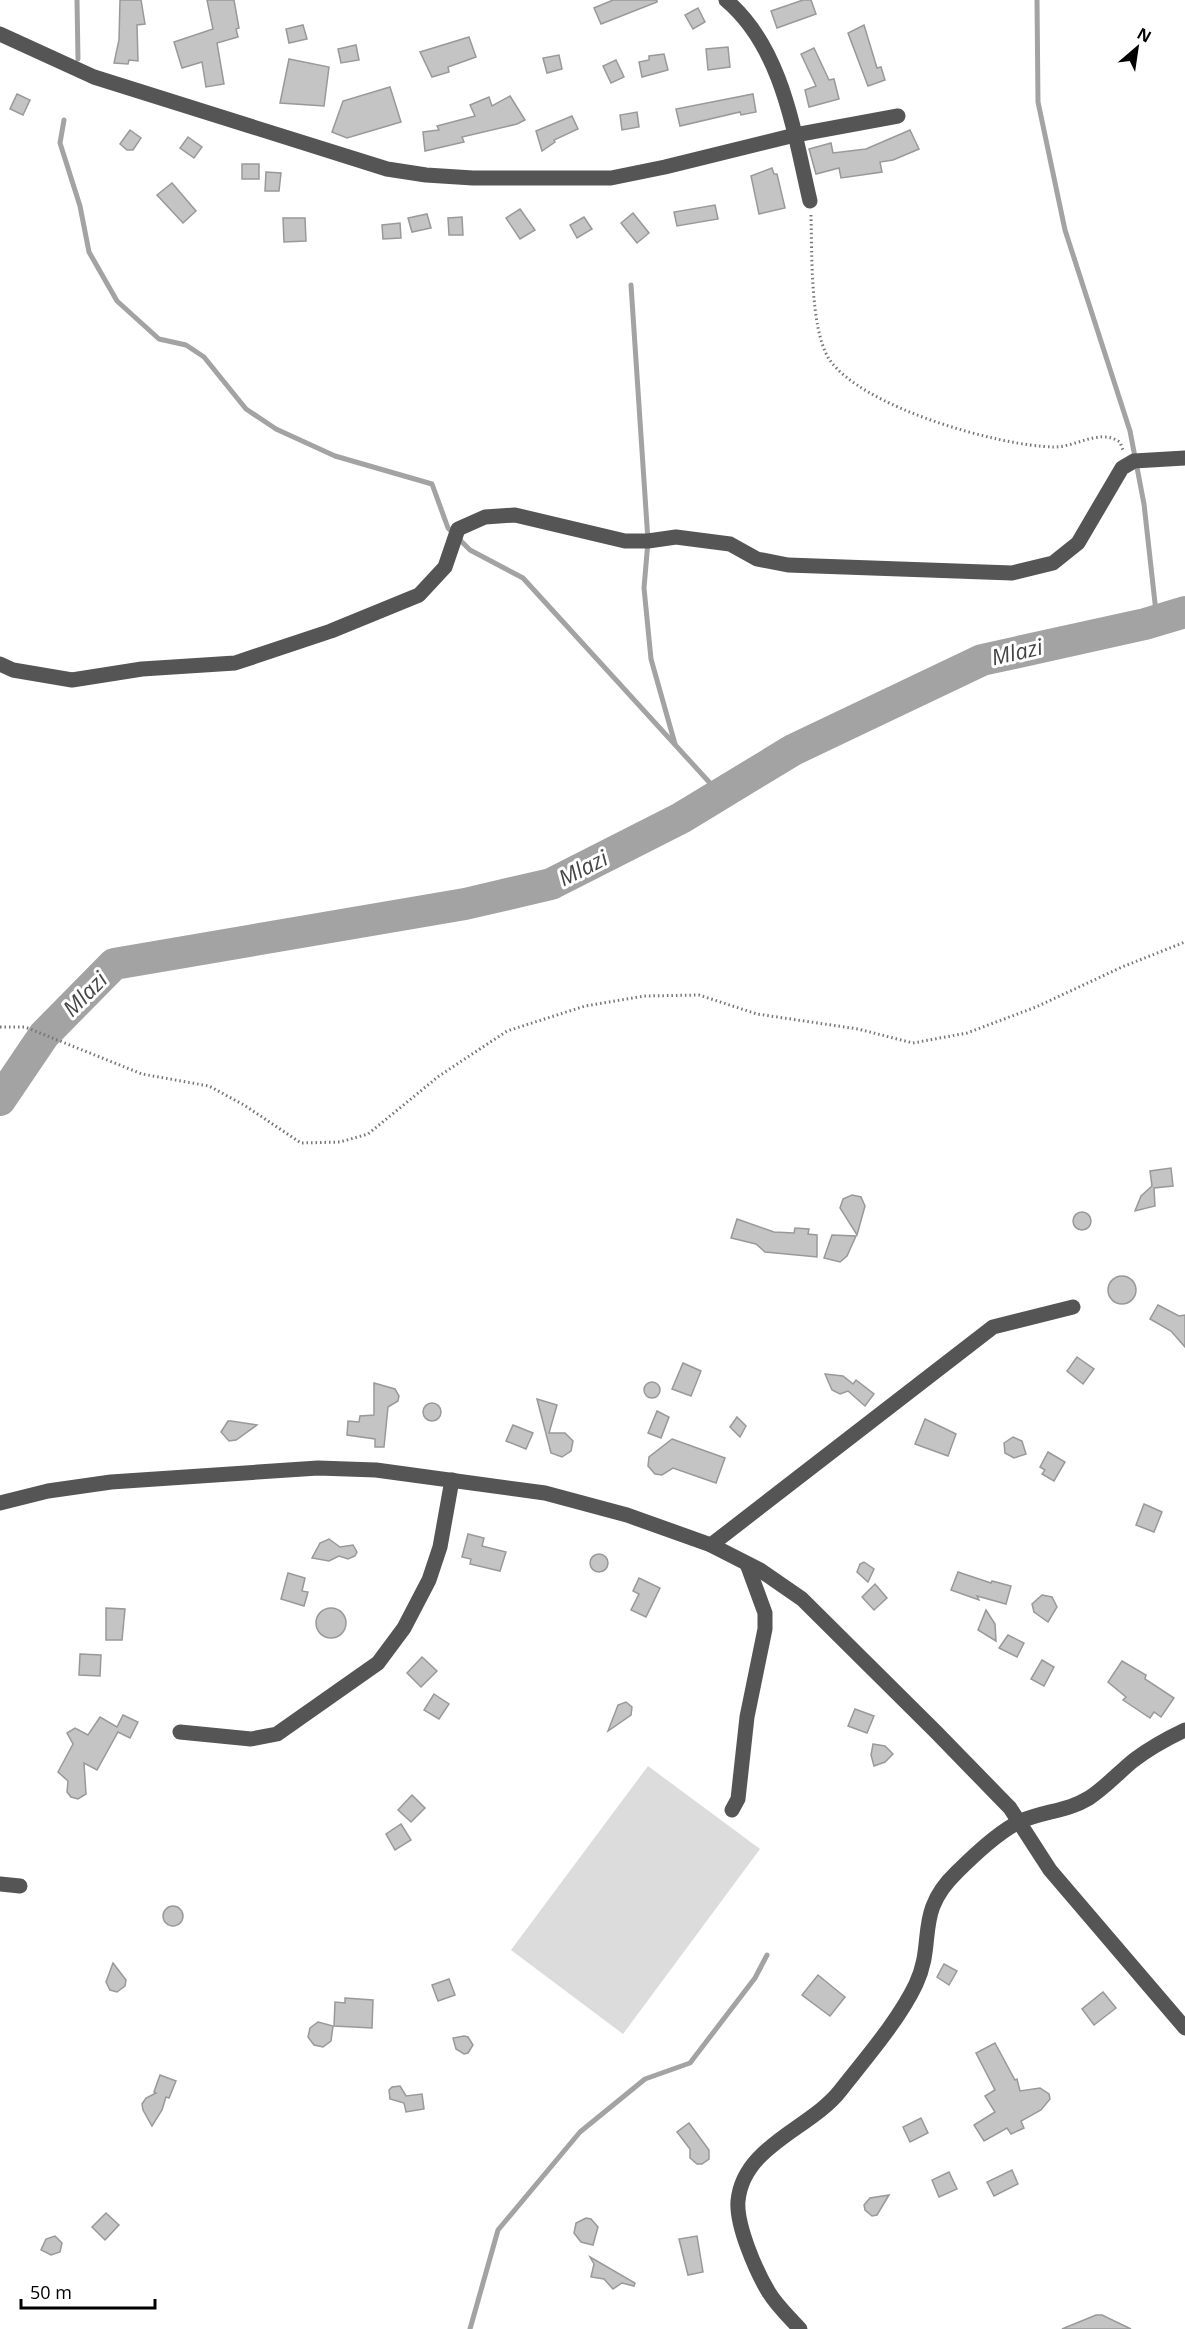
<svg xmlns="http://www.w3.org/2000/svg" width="1185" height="2329" viewBox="0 0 1185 2329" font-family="'Open Sans',sans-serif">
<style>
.green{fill:#dcdcdc}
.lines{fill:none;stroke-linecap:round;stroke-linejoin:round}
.stream{stroke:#a3a3a3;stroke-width:5}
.river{stroke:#a3a3a3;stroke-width:32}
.building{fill:#c4c4c4;stroke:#999;stroke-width:1.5}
.path{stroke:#777;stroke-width:3;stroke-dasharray:1.5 3;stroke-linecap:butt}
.minor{stroke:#555;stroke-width:15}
.labels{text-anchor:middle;stroke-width:6;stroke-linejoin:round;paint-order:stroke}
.water-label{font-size:22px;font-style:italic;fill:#444;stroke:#fff}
</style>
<rect width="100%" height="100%" fill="#fff"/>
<polygon class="green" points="648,1766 760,1849 623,2034 511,1950"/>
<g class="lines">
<g class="stream">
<polyline points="77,0 78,59"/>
<polyline points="1037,0 1038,102 1065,230 1130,431 1144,504 1157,621"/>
<polyline points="64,120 60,143 80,206 89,252 117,301 159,339 186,345 204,357 246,409 276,429 335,456 432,484 448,528 470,550 523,578 720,794"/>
<polyline points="631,285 648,541 644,588 651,659 675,744"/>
<polyline points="470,2329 498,2230 580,2132 645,2079 690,2063 755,1978 767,1955"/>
</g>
<polyline class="river" points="0,1100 44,1035 114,964 465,904 551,884 681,818 793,750 982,660 1145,624 1185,612"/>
</g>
<g class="building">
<polygon points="120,0 141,0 145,24 137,25 138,61 129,60 128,64 114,63 119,40"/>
<polygon points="207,0 234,0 239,28 236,29 238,37 217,43 224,84 206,87 202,62 182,68 174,42 213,29"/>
<polygon points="613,0 657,0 657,2 601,24 594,8"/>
<polygon points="803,0 811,0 816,14 777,28 771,11"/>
<polygon points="698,8 705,22 693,29 685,15"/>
<polygon points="303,25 307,39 289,43 286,29"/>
<polygon points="864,25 877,68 881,67 885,80 868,86 848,33"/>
<polygon points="469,37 476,57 448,67 449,72 432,77 420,52"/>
<polygon points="356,45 359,60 341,63 338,49"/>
<polygon points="728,47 730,67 708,70 706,49"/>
<polygon points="814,48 829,80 834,79 839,99 809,107 805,90 816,86 801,54"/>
<polygon points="664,54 668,70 642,77 639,62 649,60 649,56"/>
<polygon points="559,55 562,69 547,73 543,58"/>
<polygon points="289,59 329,67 324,106 280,103"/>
<polygon points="616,60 624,77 611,83 603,66"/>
<polygon points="390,87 401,122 347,138 332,132 343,101"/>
<polygon points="17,94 30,100 23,115 10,109"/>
<polygon points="753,94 756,112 741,115 740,112 680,126 676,109"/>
<polygon points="510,96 525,120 517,124 462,137 464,142 425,151 423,132 439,130 437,126 475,116 470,105 489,97 492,106"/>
<polygon points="637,112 639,127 622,130 620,115"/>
<polygon points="572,116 578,129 554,140 555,142 542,151 536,131"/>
<polygon points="130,130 141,138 133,150 127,150 120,144"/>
<polygon points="910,130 919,149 893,160 880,162 882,172 841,178 839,168 816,174 809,149 831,143 833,153 866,149"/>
<polygon points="188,137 202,147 194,158 180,148"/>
<rect x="242" y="164" width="17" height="15"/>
<polygon points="772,168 774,174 777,174 785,208 759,214 751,176"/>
<polygon points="266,172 281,173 279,191 265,191"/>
<polygon points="172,183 196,211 183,223 157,195"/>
<polygon points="715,205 718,219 677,226 674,212"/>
<polygon points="520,209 535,230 520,239 506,218"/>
<polygon points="633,213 649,233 637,243 621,223"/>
<polygon points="427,214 431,228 412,232 408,218"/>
<polygon points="462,217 463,235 449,235 448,218"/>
<polygon points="584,217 592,229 577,238 570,225"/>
<polygon points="283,218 305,218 306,241 284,242"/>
<polygon points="400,223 401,238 383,239 382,225"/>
<polygon points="1171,1168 1173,1186 1154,1188 1155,1206 1135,1211 1141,1196 1152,1186 1150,1171"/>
<polygon points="852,1195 861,1197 865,1206 857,1235 840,1208 843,1199"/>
<circle cx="1082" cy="1221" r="9"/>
<polygon points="737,1219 774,1232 794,1233 795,1228 809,1229 808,1234 817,1235 817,1257 765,1252 756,1244 731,1238"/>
<polygon points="832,1235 856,1236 847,1256 840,1262 824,1258"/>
<circle cx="1122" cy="1290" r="14"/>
<polygon points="1158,1305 1179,1316 1185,1315 1185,1347 1171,1331 1150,1319"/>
<polygon points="1077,1357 1094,1369 1083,1384 1067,1371"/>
<polygon points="683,1363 701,1371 691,1396 672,1389"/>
<polygon points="825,1374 843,1376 853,1384 856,1380 874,1394 865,1406 848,1391 840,1394 832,1390"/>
<circle cx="652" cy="1390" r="8"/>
<polygon points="374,1383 395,1389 399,1396 398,1401 388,1407 384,1447 375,1447 375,1439 347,1435 348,1421 359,1422 360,1416 374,1415"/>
<polygon points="537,1399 557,1405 549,1433 565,1433 573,1441 571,1451 562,1457 551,1453"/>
<circle cx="432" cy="1412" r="9"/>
<polygon points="657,1411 669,1417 661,1438 648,1433"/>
<polygon points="737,1417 746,1426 740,1437 730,1427"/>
<polygon points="925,1419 956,1434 948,1456 915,1444"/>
<polygon points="228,1421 231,1421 257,1425 236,1440 229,1441 221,1432"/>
<polygon points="513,1425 533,1433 526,1449 506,1441"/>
<polygon points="1013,1437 1022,1441 1026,1454 1014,1458 1005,1453 1004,1443"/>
<polygon points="672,1439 725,1458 716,1483 673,1468 662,1475 655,1474 648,1466 649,1457"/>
<polygon points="1048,1452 1065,1462 1054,1481 1042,1474 1045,1470 1040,1467"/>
<polygon points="1144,1504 1162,1512 1154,1532 1136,1525"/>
<polygon points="468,1534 484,1538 482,1546 506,1552 500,1571 470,1564 471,1559 462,1557"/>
<polygon points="329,1539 340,1547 353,1545 357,1552 355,1556 348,1559 339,1556 329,1561 312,1558 320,1543"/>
<circle cx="599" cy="1563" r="9"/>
<polygon points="864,1562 874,1569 868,1582 857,1572 860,1564"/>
<polygon points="958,1572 991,1583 992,1581 1011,1586 1006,1604 977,1596 979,1600 951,1590"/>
<polygon points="288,1573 305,1578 302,1591 308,1592 304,1606 281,1599"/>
<polygon points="639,1578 660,1588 646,1617 631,1610 639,1594 633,1591"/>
<polygon points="875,1584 887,1598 874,1610 862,1597"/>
<polygon points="1042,1595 1052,1597 1057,1607 1048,1622 1034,1612 1032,1604"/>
<polygon points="106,1608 125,1609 122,1640 106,1640"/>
<circle cx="331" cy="1623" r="15"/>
<polygon points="986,1610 995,1624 996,1641 978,1630"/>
<polygon points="1008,1635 1024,1643 1017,1657 999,1648"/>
<polygon points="80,1654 101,1655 100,1676 79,1675"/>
<polygon points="422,1657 437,1671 421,1687 407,1673"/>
<polygon points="1042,1660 1054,1667 1044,1686 1031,1679"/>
<polygon points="1122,1661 1146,1675 1145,1679 1174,1698 1161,1717 1154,1712 1150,1718 1123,1700 1126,1697 1108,1682"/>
<polygon points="434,1694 449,1704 439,1719 424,1710"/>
<polygon points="626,1702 632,1707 631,1715 608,1731 618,1705"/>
<polygon points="855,1709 874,1716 867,1733 848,1726"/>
<polygon points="123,1715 138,1722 130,1738 118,1732 97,1770 84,1763 86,1794 78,1799 71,1797 67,1792 68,1781 58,1772 73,1744 67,1733 75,1728 88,1735 100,1717 117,1727"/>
<polygon points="873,1744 885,1746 893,1754 885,1762 874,1766 871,1755"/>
<polygon points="412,1795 425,1808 411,1822 398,1810"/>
<polygon points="401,1824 411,1840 395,1850 386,1834"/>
<circle cx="173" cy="1916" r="10"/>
<polygon points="113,1963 126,1980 125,1986 117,1992 110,1990 106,1982"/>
<polygon points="944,1964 957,1971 949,1985 937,1977"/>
<polygon points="818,1975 845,1997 830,2016 802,1995"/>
<polygon points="449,1979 455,1995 438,2001 432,1985"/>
<polygon points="1103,1992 1116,2008 1094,2025 1082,2009"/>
<polygon points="345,1998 373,2000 372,2028 334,2026 335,2002 345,2003"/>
<polygon points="318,2022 333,2026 331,2041 323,2047 314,2045 308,2037 310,2028"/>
<polygon points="464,2036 468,2037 473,2045 468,2053 464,2054 456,2049 453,2038"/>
<polygon points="995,2043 1015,2080 1017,2079 1020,2091 1040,2088 1049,2094 1050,2099 1041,2110 1021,2121 1024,2128 1011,2134 1007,2128 984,2141 974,2125 995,2112 985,2096 995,2090 976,2053"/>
<polygon points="160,2075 176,2081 169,2098 166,2097 162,2110 152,2126 143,2110 142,2104 146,2098 156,2093 154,2092"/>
<polygon points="400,2086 406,2096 422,2094 424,2109 406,2112 404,2103 390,2099 389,2090 392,2087"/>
<polygon points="921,2118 928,2133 910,2142 903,2127"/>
<polygon points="689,2123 709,2150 709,2159 702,2164 697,2164 690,2158 690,2149 677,2132"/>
<polygon points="1012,2170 1018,2184 994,2196 987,2182"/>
<polygon points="949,2172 957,2189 939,2197 932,2180"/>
<polygon points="889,2195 877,2215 872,2216 865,2210 864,2205 870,2198"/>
<polygon points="106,2213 119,2225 105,2240 92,2227"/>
<polygon points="586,2218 591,2219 598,2227 593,2245 581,2242 574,2233 576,2223"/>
<polygon points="55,2236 62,2243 60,2252 51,2255 41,2250 46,2239"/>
<polygon points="697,2236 703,2272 688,2275 679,2239"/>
<polygon points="590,2257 635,2283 634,2286 622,2283 613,2289 604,2279 591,2277 594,2264"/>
<polygon points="1096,2315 1102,2315 1131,2329 1062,2329"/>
</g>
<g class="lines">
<g class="path">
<path d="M811,215C812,251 810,329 829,359C861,407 998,446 1054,447C1077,447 1099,428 1120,442L1123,450"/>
<polyline points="0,1027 25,1027 142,1074 209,1086 244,1105 301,1143 340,1142 368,1134 439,1076 507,1031 585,1006 644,996 699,995 757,1014 858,1029 913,1043 967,1033 1036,1007 1122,967 1185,942"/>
</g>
<g class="minor">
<path d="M726,0C783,48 794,133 810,201"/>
<polyline points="0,34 94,77 387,169 426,175 473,178 611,178 665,167 795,135 898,116"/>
<polyline points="0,664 13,670 72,680 142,669 235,663 331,631 419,595 445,567 458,529 485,517 515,515 625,541 648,541 676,537 730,544 757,559 788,565 1012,573 1053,563 1078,543 1122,468 1134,461 1185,458"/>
<polyline points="0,1503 48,1491 111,1482 318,1468 376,1470 545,1493 627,1515 711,1545 760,1570 802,1599 936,1732 1010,1808 1050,1870 1185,2028"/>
<polyline points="711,1545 993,1327 1073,1307"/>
<polyline points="180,1732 251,1739 277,1734 378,1663 404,1628 429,1580 440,1547 452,1480"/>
<polyline points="732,1810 738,1799 747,1717 765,1629 765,1613 747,1564"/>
<polyline points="0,1884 20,1886"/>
<path d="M800,2329C789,2317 776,2305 768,2291C756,2271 736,2225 738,2201C743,2146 810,2129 840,2091C865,2059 899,2020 916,1984C936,1941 914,1913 957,1872C973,1856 1001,1830 1021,1821C1044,1811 1068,1811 1089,1798C1106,1787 1119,1772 1134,1760C1150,1748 1168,1738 1185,1730"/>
</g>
</g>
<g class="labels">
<g class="water-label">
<text transform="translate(1017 652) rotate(-13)" y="8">Mlazi</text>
<text transform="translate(583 868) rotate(-27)" y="8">Mlazi</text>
<text transform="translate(85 994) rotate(-45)" y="8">Mlazi</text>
</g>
</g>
<g transform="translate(1137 48) rotate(29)" stroke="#ffffff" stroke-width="4.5" paint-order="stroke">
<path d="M0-4.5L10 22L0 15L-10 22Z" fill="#000000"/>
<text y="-9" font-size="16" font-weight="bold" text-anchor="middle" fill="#000000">N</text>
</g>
<path d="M21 2299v9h134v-9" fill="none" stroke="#000000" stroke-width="3"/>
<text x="30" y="2299" font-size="18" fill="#000000" stroke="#ffffff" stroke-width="4.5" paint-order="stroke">50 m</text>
</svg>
